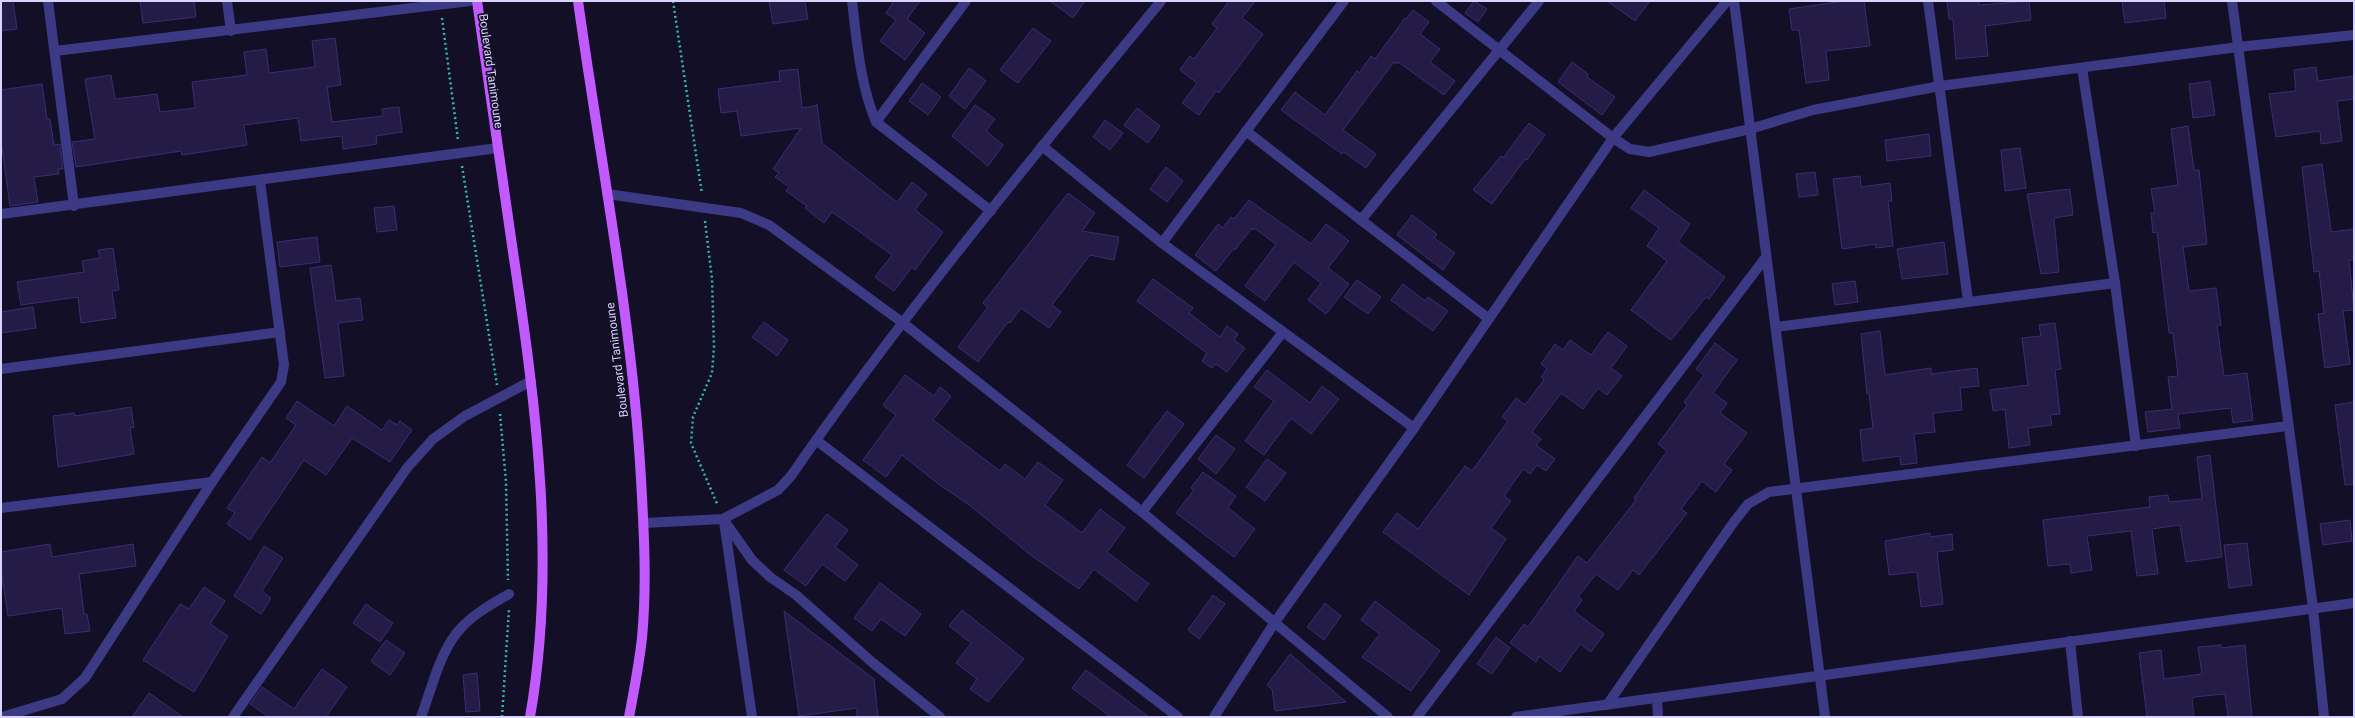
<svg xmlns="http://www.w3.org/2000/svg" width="2355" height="718" viewBox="0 0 2355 718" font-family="Roboto,sans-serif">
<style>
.building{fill:#241b47;stroke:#3b2d73}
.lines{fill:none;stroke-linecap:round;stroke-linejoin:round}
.path{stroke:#2fb8b0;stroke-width:2.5;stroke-dasharray:2 3;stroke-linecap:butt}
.minor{stroke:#3d3a85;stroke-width:10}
.major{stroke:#c25bff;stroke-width:10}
.labels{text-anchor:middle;stroke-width:3.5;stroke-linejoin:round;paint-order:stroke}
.street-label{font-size:12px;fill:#d9d4ff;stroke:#130f26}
</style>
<rect width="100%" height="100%" fill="#130f26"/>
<g class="building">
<polygon points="1,1 13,1 17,29 1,31"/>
<polygon points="140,1 194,1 196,17 143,23"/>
<polygon points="769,1 805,1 808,19 773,24"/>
<polygon points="894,1 920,1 907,19 925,33 905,60 880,41 896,20 886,13"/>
<polygon points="1050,1 1085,1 1073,18"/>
<polygon points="1229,1 1255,1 1242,18 1263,34 1219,93 1216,91 1199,115 1182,103 1197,83 1180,70 1190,56 1194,59 1217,28 1212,24"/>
<polygon points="1474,1 1487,9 1478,22 1465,13"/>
<polygon points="1607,1 1650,1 1635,21"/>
<polygon points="1844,1 1864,1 1870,46 1826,51 1829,80 1806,83 1799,30 1792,30 1789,9"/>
<polygon points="1947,1 1978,1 1979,5 2029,1 2031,20 1985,26 1988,56 1956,59 1953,19 1949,19"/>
<polygon points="2122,1 2164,1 2166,18 2125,23"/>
<polygon points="1413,10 1429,22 1420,34 1440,49 1430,62 1455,81 1444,95 1398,62 1396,64 1394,62 1343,130 1376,154 1366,168 1344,152 1342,154 1281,110 1295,92 1325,115 1357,71 1359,73 1371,56 1375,59 1405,18 1406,19"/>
<polygon points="1033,28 1051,41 1018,83 1000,70"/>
<polygon points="335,38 341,85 327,87 332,122 383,116 382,109 399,107 402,132 376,136 377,144 343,149 342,136 301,141 298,118 244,125 247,145 182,155 181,151 76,167 72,142 95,139 85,79 111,75 115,99 157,94 160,112 195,108 192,82 247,75 244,52 266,49 269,73 315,67 312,41"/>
<polygon points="1572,62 1588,74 1587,77 1615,97 1602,115 1558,82"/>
<polygon points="2316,67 2318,81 2354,76 2354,99 2337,101 2342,141 2321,144 2320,131 2276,137 2269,94 2296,91 2294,70"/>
<polygon points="969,68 986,81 965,109 949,96"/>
<polygon points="798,69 802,108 815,106 817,104 822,143 897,202 912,182 927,194 915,210 943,232 915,270 912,267 894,291 875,277 892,255 832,212 824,223 805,208 807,206 786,191 789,187 775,177 779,173 773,169 801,128 741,136 737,111 721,113 718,89 780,81 779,71"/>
<polygon points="2210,81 2215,115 2193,118 2189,84"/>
<polygon points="922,83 941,97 928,115 909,101"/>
<polygon points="42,84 47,119 50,119 54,145 60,144 63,169 58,169 59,174 34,177 38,202 10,206 1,140 1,90"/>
<polygon points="975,105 995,119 986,131 1003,145 988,166 952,136"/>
<polygon points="1137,108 1160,126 1148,143 1124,125"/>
<polygon points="1105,120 1123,133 1110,150 1093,137"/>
<polygon points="1529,123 1545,135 1527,160 1525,159 1492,204 1473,190 1501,156 1503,158"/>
<polygon points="2188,126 2194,170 2199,170 2207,244 2183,247 2189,291 2216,288 2221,325 2217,326 2224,376 2247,373 2253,420 2233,423 2231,408 2178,414 2180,428 2148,432 2145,412 2172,409 2168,377 2178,376 2173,333 2169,333 2157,232 2153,233 2151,213 2155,213 2151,189 2178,185 2171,129"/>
<polygon points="1929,134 1931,156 1887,161 1885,140"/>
<polygon points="2020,148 2026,188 2005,191 2001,150"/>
<polygon points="2322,164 2331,230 2332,232 2354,229 2354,260 2349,260 2354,310 2343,311 2350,364 2325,368 2318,314 2324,313 2319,271 2314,272 2302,167"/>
<polygon points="1166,167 1183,181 1167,202 1150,189"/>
<polygon points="1815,172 1818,195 1799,197 1796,174"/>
<polygon points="1860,176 1861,187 1890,183 1892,201 1888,201 1893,246 1876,248 1876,244 1842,249 1833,179"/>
<polygon points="2070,189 2073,215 2054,218 2059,272 2041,274 2027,194"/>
<polygon points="1644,190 1690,224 1678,242 1725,277 1709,299 1706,297 1671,340 1631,310 1667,261 1647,246 1659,228 1631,208"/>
<polygon points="1068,193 1095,213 1082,231 1119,237 1114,260 1090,255 1052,305 1061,312 1049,328 1021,308 1010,323 1008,322 978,362 958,347 988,307 983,303"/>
<polygon points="1249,200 1311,244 1326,224 1349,241 1328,268 1349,284 1326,314 1308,300 1321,283 1294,262 1265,301 1245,286 1276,244 1254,228 1253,230 1251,229 1235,250 1234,248 1216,271 1195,255 1218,224 1223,228 1231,217 1234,219"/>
<polygon points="394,206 397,230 377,232 374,208"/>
<polygon points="1412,215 1437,234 1434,238 1455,253 1443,270 1397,235"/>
<polygon points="317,237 320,262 280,267 277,242"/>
<polygon points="1944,242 1948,274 1902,279 1897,249"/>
<polygon points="113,248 119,290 112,291 116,318 81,323 78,297 21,305 17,282 84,272 82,261 100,258 98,250"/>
<polygon points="331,265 336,301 360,298 363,320 338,323 344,376 325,378 310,268"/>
<polygon points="1153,279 1193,308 1189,313 1220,337 1227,326 1238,334 1234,340 1245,348 1227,372 1216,364 1212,368 1202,361 1207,353 1137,301"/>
<polygon points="1357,280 1381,297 1368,314 1344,297"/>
<polygon points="1855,281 1858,302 1835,305 1832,284"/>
<polygon points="1403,284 1425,301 1428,297 1448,311 1433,331 1391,300"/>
<polygon points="33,307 36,328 1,333 1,312"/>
<polygon points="764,322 788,340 777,356 752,337"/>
<polygon points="2055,323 2061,369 2055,370 2060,414 2050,415 2052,425 2028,428 2030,445 2009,448 2005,409 1993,411 1990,390 2028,385 2022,338 2041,336 2039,325"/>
<polygon points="1880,331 1885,375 1931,368 1931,374 1977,368 1979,386 1960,388 1962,410 1933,413 1935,432 1914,434 1917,463 1901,465 1900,456 1863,461 1860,430 1873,428 1869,394 1867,394 1861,334"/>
<polygon points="1608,332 1627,346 1611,368 1622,376 1607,395 1598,388 1583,409 1561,393 1532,432 1541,439 1536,445 1555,459 1546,471 1537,465 1530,474 1523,469 1504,496 1511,501 1491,528 1506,539 1469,595 1383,532 1397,513 1418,529 1465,466 1472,471 1508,421 1502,417 1516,398 1525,405 1544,380 1541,377 1547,369 1541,364 1555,344 1563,350 1570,340 1591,355"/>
<polygon points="1715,343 1737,360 1713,393 1727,403 1720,413 1747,433 1724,464 1732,470 1716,492 1702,481 1681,509 1687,513 1639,575 1633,570 1618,590 1596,574 1578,597 1582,600 1574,611 1604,634 1591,652 1580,644 1560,672 1539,656 1536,662 1510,643 1524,624 1528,627 1578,556 1587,563 1636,500 1634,498 1667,451 1658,444 1687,405 1684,402 1704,375 1696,369"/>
<polygon points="1267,370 1310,403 1322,386 1339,399 1311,434 1291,418 1264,455 1245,441 1274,401 1254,387"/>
<polygon points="905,375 934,396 940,387 951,396 933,420 1000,471 1005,464 1025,479 1038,462 1063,480 1045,505 1082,533 1100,509 1125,528 1107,552 1149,584 1136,601 1094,569 1079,589 1032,556 968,504 941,486 902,455 886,477 863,460 896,415 883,405"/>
<polygon points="297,401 334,426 347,406 382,430 389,420 397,425 400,421 412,430 390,462 352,438 326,475 304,460 250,540 227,524 235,513 227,508 262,457 270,463 296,425 286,418"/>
<polygon points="2354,402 2354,484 2345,485 2335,405"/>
<polygon points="131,407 134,427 130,428 134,454 58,467 53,416 74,413 75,416"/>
<polygon points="1167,411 1184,424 1144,478 1127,465"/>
<polygon points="1216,435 1235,449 1216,474 1198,459"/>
<polygon points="2210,455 2222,557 2186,562 2180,525 2152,529 2158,574 2137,576 2131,531 2087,536 2092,570 2071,573 2070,564 2048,566 2043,520 2150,507 2149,497 2168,495 2169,502 2202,499 2197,457"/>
<polygon points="1267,459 1286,473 1265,501 1246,487"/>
<polygon points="1203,472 1236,496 1228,508 1255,529 1234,557 1176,513 1194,490 1191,488"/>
<polygon points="827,514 848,530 835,547 858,565 845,581 822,564 806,586 784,570"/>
<polygon points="2350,520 2352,541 2323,545 2320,524"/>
<polygon points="1930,533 1930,537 1952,534 1953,550 1937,552 1943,604 1921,607 1917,572 1889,575 1885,541"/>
<polygon points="2247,543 2252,585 2229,588 2224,545"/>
<polygon points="50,544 52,557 133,544 136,566 79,574 84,614 87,614 90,631 65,634 62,608 8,616 1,569 1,552"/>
<polygon points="264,546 283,558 262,591 271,598 261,614 234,596"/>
<polygon points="880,583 921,614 905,636 881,619 872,631 854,618"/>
<polygon points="204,587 225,601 210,624 228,636 194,692 143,660 180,604 189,609"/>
<polygon points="1213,595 1225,604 1199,639 1188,630"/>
<polygon points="1375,601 1440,651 1411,691 1362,657 1380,634 1361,620"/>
<polygon points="1325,603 1341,616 1324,640 1307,627"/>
<polygon points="366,604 393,623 380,642 353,623"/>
<polygon points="962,610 1024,659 988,702 970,689 977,679 956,663 971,643 949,626"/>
<polygon points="784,611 874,679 878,717 857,717 857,708 799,716"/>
<polygon points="1496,637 1510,648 1492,674 1477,664"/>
<polygon points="386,640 405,653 390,675 371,661"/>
<polygon points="2221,645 2221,648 2245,645 2252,717 2228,717 2225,694 2194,697 2192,699 2194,717 2147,717 2139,653 2161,650 2164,679 2202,674 2198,647"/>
<polygon points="1290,654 1346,702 1275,711 1272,689 1267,685"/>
<polygon points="322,669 347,687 326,717 269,717 250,704 262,687 294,709"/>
<polygon points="1086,670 1149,717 1111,717 1072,688"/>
<polygon points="477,673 480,711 466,712 463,675"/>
<polygon points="149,693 183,717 132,717"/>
</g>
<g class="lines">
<g class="path">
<polyline points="673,1 702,194"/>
<polyline points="442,18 458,140"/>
<polyline points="462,166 497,385"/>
<polyline points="705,221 712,279 714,347 712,373 693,417 691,443 718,506"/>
<polyline points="500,414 506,482 508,580"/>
<polyline points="502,717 509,609"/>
</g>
<g class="minor">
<polyline points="48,1 74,206"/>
<polyline points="227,1 231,31"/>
<path d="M852,1C857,42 860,84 876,122L991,211"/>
<polyline points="1436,1 1613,138 1630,149 1649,152 1750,129 1813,110 1940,86 2238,47 2354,35"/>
<polyline points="1734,1 1825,717"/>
<polyline points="1928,1 1968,301"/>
<polyline points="2232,1 2313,608 2324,717"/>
<polyline points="55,51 470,1"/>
<polyline points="2082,68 2115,283 2136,446"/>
<polyline points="876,122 966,1"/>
<polyline points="1246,131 1489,319"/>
<polyline points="1042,146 1162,243 1414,428"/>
<polyline points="607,194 741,213 769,225 903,323 1142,512 1388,717"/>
<polyline points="1,214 498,148"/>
<polyline points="1361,220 1539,1"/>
<polyline points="1162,243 1344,1"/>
<polyline points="1776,327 2115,283"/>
<polyline points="1,369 280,332"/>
<polyline points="816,440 1178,717"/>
<polyline points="1,508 212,482"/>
<polyline points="1142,512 1283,332"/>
<polyline points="723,519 752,560 770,577 796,595 873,663 940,717"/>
<polyline points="724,521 752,717"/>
<path d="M644,523L723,519L778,490L791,476C905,311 1034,156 1161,1"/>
<polyline points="2070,641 2078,717"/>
<polyline points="1657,698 1658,717"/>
<polyline points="1607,705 1733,523 1748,504 1769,492 2288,426"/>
<polyline points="2,717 62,699 85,678 212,482 281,382 284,365 260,181"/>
<polyline points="233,717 407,468 433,439 465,416 531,381"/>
<path d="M421,717C432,688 440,650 461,628C475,613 492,604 509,594"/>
<polyline points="1214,717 1275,622 1414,428 1613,138 1727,1"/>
<polyline points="1417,717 1766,257"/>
<polyline points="1516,717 2354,603"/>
</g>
<g class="major">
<path d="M477,1C489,85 501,168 513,252C536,405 557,563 530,717"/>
<path d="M578,1C600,160 632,318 641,479C644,532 647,585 642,638C639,665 634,691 629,717"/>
</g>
</g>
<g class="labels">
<g class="street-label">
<text transform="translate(491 71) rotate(82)" y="4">Boulevard Tanimoune</text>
<text transform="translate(617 360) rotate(-97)" y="4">Boulevard Tanimoune</text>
</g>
</g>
<rect width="2355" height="718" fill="none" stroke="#d9d4ff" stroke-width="4"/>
</svg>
